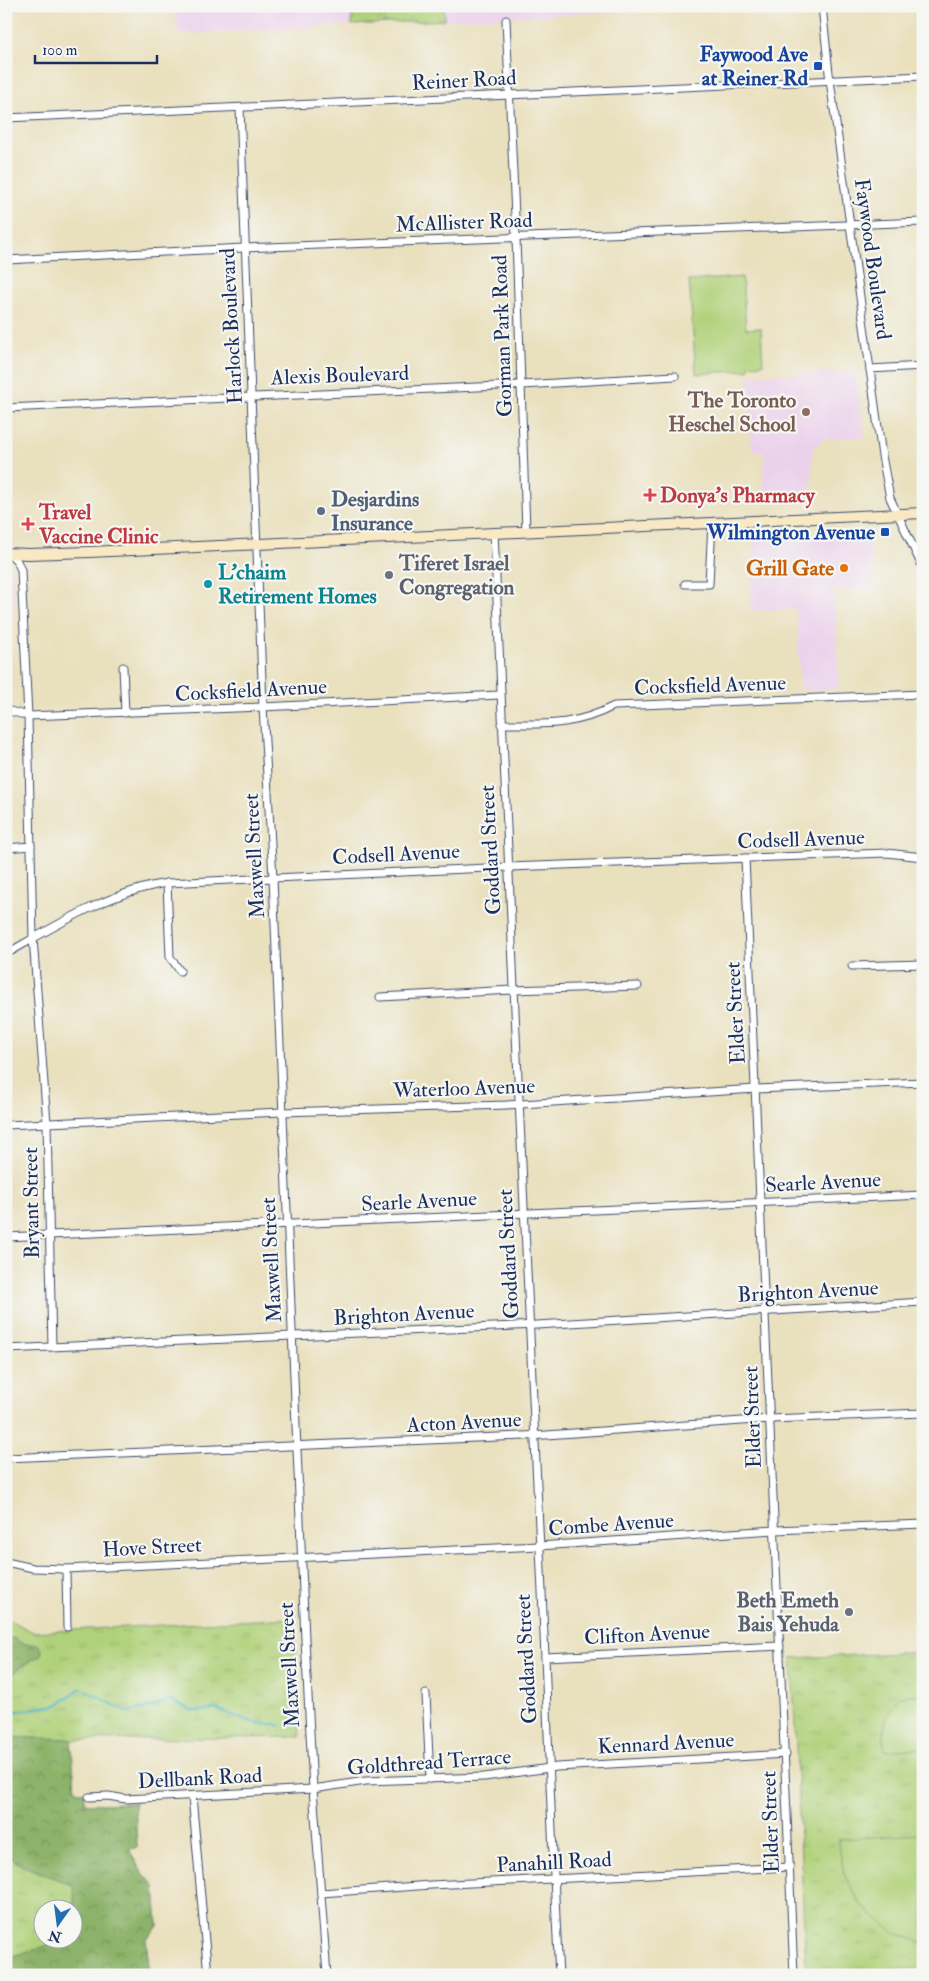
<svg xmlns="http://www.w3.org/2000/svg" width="929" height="1981" viewBox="0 0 929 1981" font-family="'IM FELL Double Pica',serif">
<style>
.built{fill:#ebd1ec}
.grass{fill:url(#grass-tufts);stroke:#66806c;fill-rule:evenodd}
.forest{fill:url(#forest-crowns);stroke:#547164}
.pitch{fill:#b0d179;stroke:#66806c}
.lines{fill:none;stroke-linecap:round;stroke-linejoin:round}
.stream{stroke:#42b0bf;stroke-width:2.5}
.street-casing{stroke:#3a4a6c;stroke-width:9}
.secondary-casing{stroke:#3a4a6c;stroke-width:12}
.street{stroke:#fff;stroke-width:7}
.secondary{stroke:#f8e8c3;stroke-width:10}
.transit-dot{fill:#1a4fb4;stroke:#f6f6f2;stroke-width:2}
.education-dot{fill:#8d6e63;stroke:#f6f6f2;stroke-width:2}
.health-dot{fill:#e0444e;stroke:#f6f6f2;stroke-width:2}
.service-dot{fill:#5c6f8a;stroke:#f6f6f2;stroke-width:2}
.food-dot{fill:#e8710a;stroke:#f6f6f2;stroke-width:2}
.worship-dot{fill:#6b7280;stroke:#f6f6f2;stroke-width:2}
.culture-dot{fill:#0f9aa8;stroke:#f6f6f2;stroke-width:2}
.labels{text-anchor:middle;stroke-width:4.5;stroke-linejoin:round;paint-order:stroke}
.transit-label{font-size:21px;font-weight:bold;fill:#164399;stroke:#f6f6f2;text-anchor:end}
.street-label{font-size:21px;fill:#1b2f5e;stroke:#f6f6f2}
.education-label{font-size:21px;font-weight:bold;fill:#785e54;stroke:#f6f6f2;text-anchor:end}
.health-label{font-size:21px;font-weight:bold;fill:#be3a42;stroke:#f6f6f2;text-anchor:start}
.service-label{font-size:21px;font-weight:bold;fill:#4e5e75;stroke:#f6f6f2;text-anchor:start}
.worship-label{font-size:21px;font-weight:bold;fill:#5b616d;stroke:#f6f6f2;text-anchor:start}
.food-label{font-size:21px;font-weight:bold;fill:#c56008;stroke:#f6f6f2;text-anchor:end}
.culture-label{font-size:21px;font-weight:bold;fill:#0d838f;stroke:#f6f6f2;text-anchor:start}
</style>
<defs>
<pattern id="grass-tufts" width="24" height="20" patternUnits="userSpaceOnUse" patternTransform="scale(1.25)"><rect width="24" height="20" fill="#b0d179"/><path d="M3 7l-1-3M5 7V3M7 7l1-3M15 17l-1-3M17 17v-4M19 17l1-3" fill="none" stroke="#97b46b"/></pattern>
<pattern id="forest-crowns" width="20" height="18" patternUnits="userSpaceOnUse" patternTransform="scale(1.25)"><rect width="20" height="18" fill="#8cb369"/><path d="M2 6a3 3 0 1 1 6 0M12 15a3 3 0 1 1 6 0" fill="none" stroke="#72925a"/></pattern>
</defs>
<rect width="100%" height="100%" fill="#f6f6f2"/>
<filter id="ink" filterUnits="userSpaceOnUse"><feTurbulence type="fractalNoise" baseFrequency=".02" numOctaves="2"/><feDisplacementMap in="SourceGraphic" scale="10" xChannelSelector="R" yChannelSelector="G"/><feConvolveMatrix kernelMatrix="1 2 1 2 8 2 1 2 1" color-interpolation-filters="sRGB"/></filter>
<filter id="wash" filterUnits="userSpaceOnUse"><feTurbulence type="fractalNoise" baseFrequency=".0096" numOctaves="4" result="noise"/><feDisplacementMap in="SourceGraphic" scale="20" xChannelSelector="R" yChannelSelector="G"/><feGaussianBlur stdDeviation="1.12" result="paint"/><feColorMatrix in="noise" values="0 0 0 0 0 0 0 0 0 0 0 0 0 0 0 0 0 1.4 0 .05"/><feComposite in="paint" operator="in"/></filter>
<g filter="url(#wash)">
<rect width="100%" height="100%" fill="#e9e0bd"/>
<g class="built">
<polygon points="177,6 351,6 352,25 178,34"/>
<polygon points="444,6 635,6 635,11 445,20"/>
<polygon points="855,372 865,437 824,439 813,448 810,498 763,500 764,451 752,451 748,375"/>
<polygon points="755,534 870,535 874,589 834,590 839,689 800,690 797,609 750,611"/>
<polygon points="6,570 12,570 14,621 6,621"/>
</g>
<g class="grass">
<polygon points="351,6 444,6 445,20 352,25"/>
<path d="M294,1618L300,1737L71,1740L75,1789L79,1792H84L85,1804L135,1803L137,1848L129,1849L139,1868L155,1887L158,1926L146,1940L150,1975H6V1620H9L33,1632ZM42,1908H72V1938H42Z"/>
<polygon points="923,1652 923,1968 806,1973 792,1658"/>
</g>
<g class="forest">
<polygon points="14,1638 22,1644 38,1644 42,1650 41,1655 17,1669 6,1683 6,1640"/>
<path d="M6,1737L71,1739L75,1789L79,1792H84L85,1804L135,1803L137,1848L129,1849L139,1868L155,1887L158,1926L146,1940L150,1975H6V1958L46,1946L55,1939L72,1938C72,1921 75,1903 74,1886L21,1865L6,1855Z"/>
</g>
<g class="pitch">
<polygon points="742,277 746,329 761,328 763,364 749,365 749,370 696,374 689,281"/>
<path d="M923,1694V1748L885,1751C882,1726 884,1716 900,1696Z"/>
<polygon points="923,1834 923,1943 893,1932 861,1905 844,1874 838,1839"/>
</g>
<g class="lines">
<polyline class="stream" points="6,1713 57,1705 81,1688 128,1712 151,1707 170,1700 191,1710 199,1711 216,1709 248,1721 264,1724 276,1724 280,1726"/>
</g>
</g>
<g filter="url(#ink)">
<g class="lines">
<defs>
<g id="street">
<polyline points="822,6 829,73 882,456 890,498 923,568"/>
<polyline points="506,20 516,238 526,531"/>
<polyline points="240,108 263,707 273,878 305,1639 313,1789 327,1975"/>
<polyline points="6,118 923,76"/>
<polyline points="6,260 244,248 923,222"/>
<polyline points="870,369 923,366"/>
<polyline points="6,408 522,385 675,376"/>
<path d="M494,532C509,907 528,1281 545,1656C549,1762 553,1868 559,1975"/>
<polyline points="9,553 17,561 21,570 28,716 33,938 47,1123 52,1347"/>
<polyline points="685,584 709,584 712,522"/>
<polyline points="123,667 125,713"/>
<polyline points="6,710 28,716 263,707 499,695"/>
<path d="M501,724C545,724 573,727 614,706L923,694"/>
<polyline points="6,848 31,846"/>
<polyline points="745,858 794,1975"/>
<polyline points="167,883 170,957 180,971"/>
<path d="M6,954C57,925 109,892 167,883L509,867L887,853L923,857"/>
<polyline points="852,966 923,964"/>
<polyline points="380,997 513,990 638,986"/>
<polyline points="6,1125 282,1112 506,1105 756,1089 923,1082"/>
<polyline points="6,1237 923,1195"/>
<polyline points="6,1349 537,1325 923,1302"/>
<polyline points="6,1458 546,1435 770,1419 923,1413"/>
<polyline points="6,1562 33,1568 66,1569 539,1546 775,1530 923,1524"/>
<polyline points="66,1569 67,1627"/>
<polyline points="545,1657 780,1646"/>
<polyline points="426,1694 430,1779"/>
<polyline points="192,1796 208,1975"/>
<polyline points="89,1797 108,1796 126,1799 313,1789 366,1781 484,1777 557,1767 786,1754"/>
<polyline points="321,1893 431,1885 789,1867"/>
</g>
<polyline id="secondary" points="6,553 29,554 89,552 923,513"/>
</defs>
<use href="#street" class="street-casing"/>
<use href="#secondary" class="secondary-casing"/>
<use href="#street" class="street"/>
<use href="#secondary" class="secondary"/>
</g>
</g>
<g class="transit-dot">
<rect x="813" y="61" width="10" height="10" rx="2.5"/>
<rect x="880" y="527" width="10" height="10" rx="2.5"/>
</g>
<circle class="education-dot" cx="806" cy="412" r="5"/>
<g class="health-dot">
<path d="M647.5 487.5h5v5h5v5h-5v5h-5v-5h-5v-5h5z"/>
<path d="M25.5 516.5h5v5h5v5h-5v5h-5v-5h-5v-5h5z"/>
</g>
<circle class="service-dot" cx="321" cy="511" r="5"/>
<circle class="food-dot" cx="844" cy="568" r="5"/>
<g class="worship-dot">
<circle cx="389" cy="575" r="5"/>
<circle cx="849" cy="1612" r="5"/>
</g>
<circle class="culture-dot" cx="208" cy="584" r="5"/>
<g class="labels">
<g class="transit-label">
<text x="808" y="61">Faywood Ave<tspan x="808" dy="24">at Reiner Rd</tspan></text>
<text x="875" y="539">Wilmington Avenue</text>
</g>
<g class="street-label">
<text transform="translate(464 80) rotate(-3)" y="7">Reiner Road</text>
<text transform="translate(464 222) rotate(-2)" y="7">McAllister Road</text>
<text transform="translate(873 259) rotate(82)" y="7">Faywood Boulevard</text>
<text transform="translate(231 326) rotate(-93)" y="7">Harlock Boulevard</text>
<text transform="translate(502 336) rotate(-92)" y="7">Gorman Park Road</text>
<text transform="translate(340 375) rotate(-2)" y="7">Alexis Boulevard</text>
<text transform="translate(710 685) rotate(-2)" y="7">Cocksfield Avenue</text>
<text transform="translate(251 690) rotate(-3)" y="7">Cocksfield Avenue</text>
<text transform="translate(801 839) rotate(-2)" y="7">Codsell Avenue</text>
<text transform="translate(490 850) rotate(-93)" y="7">Goddard Street</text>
<text transform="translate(396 854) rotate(-3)" y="7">Codsell Avenue</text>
<text transform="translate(254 856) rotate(-93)" y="7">Maxwell Street</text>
<text transform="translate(735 1013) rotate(-93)" y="7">Elder Street</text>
<text transform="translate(464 1088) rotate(-2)" y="7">Waterloo Avenue</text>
<text transform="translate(823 1182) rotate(-3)" y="7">Searle Avenue</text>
<text transform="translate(419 1201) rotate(-3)" y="7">Searle Avenue</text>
<text transform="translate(31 1203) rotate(-91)" y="7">Bryant Street</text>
<text transform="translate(508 1254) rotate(-93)" y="7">Goddard Street</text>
<text transform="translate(271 1260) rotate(-93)" y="7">Maxwell Street</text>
<text transform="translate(808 1291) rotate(-3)" y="7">Brighton Avenue</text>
<text transform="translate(404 1314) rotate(-3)" y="7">Brighton Avenue</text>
<text transform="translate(752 1417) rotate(-92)" y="7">Elder Street</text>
<text transform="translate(464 1422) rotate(-3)" y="7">Acton Avenue</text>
<text transform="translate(611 1524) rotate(-4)" y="7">Combe Avenue</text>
<text transform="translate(152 1547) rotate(-3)" y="7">Hove Street</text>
<text transform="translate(647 1634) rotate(-3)" y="7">Clifton Avenue</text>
<text transform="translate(526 1659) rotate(-93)" y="7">Goddard Street</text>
<text transform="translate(289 1665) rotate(-93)" y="7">Maxwell Street</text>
<text transform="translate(666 1743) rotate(-3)" y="7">Kennard Avenue</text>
<text transform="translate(429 1762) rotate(-4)" y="7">Goldthread Terrace</text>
<text transform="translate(200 1778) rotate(-3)" y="7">Dellbank Road</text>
<text transform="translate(770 1822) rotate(-92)" y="7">Elder Street</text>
<text transform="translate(554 1862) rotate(-3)" y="7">Panahill Road</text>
</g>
<g class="education-label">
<text x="796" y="407">The Toronto<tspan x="796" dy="24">Heschel School</tspan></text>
</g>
<g class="health-label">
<text x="660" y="502">Donya’s Pharmacy</text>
<text x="39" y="519">Travel<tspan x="39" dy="24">Vaccine Clinic</tspan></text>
</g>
<g class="service-label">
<text x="331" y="506">Desjardins<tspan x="331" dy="24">Insurance</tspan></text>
</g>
<g class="worship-label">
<text x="399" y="570">Tiferet Israel<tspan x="399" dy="24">Congregation</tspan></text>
<text x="839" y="1607" text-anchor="end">Beth Emeth<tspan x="839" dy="24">Bais Yehuda</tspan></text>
</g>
<g class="food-label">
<text x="834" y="575">Grill Gate</text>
</g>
<g class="culture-label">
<text x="218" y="579">L'chaim<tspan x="218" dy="24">Retirement Homes</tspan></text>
</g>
</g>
<rect width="929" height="1981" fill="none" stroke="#f6f6f2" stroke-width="25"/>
<g transform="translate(58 1924) rotate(194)"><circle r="24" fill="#f6f6f2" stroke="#9ea6b7"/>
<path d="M0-4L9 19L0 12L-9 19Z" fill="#1f6fb2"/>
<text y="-8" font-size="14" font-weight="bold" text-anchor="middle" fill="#1b2f5e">N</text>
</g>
<path d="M35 55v8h122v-8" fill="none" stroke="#1b2f5e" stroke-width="2.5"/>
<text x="42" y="55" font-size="15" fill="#1b2f5e" stroke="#f6f6f2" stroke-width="4" paint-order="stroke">100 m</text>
</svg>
